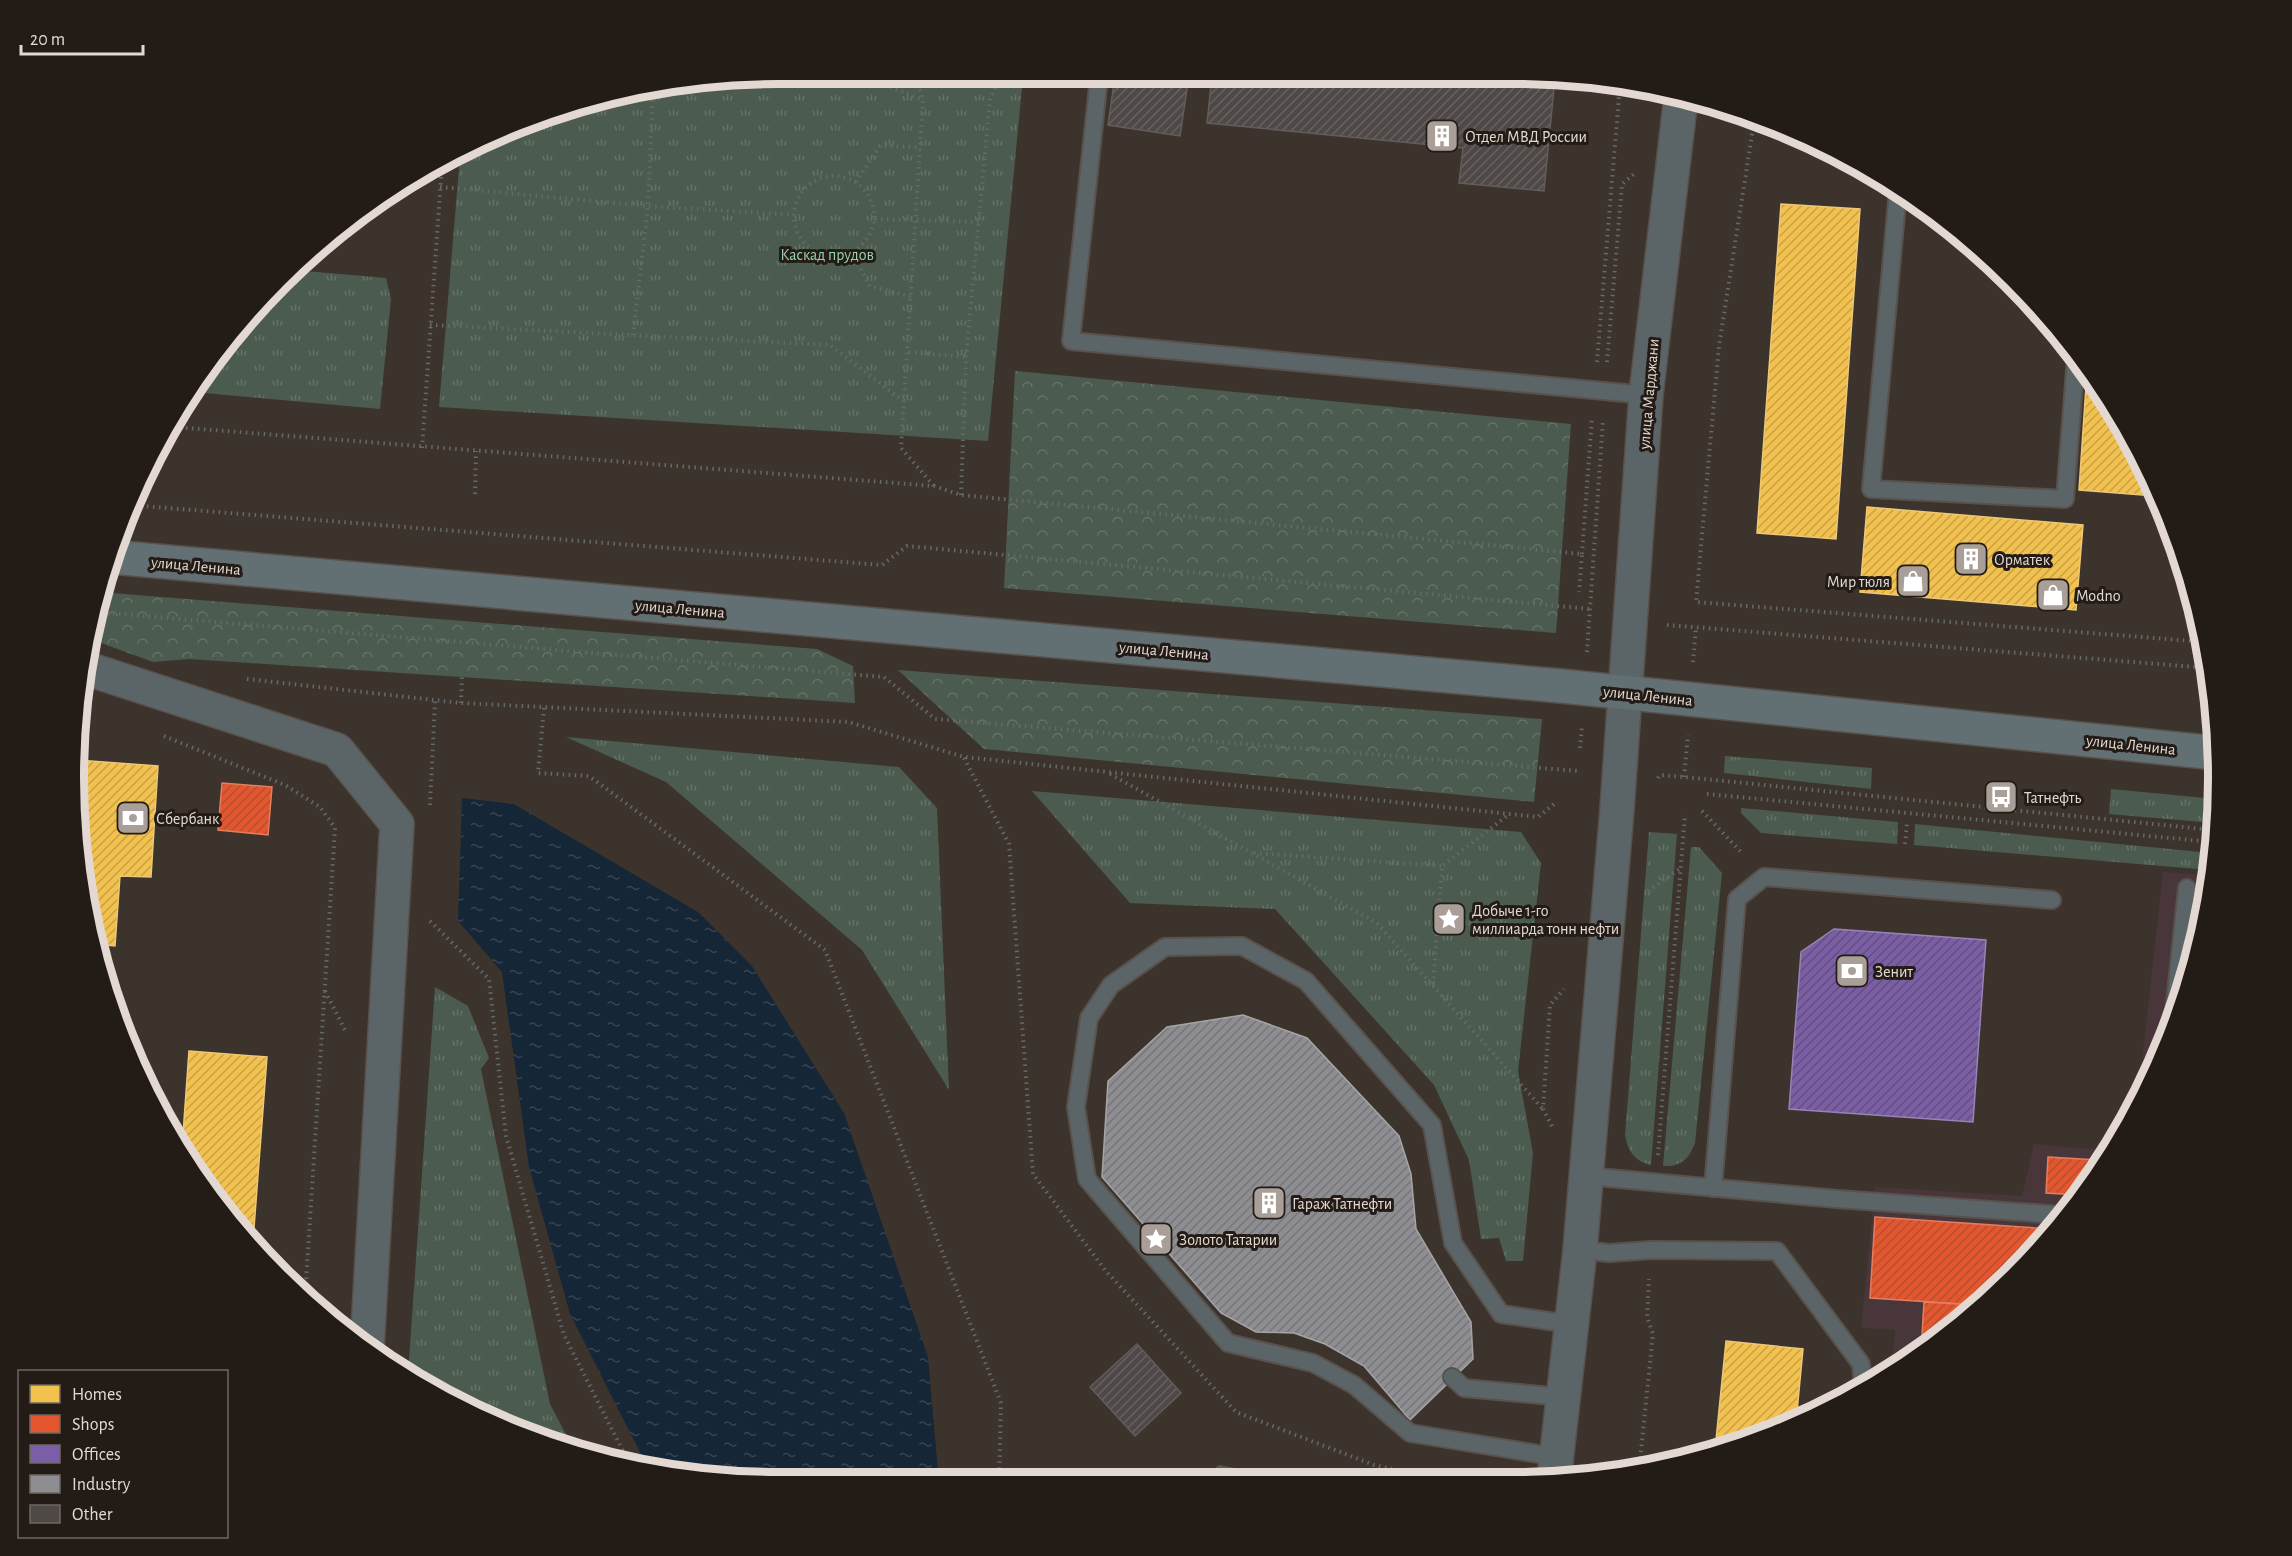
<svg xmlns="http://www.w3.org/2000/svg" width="2292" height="1556" viewBox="0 0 2292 1556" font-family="'Alegreya Sans',sans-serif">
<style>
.commercial{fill:#49363b}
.grass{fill:url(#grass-tufts)}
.forest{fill:url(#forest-crowns)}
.water{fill:url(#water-ripples)}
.homes{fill:url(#homes-hatch);stroke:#eec876;stroke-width:1.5}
.shops{fill:url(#shops-hatch);stroke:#e47e5f;stroke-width:1.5}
.offices{fill:url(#offices-hatch);stroke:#9a83b4;stroke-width:1.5}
.industry{fill:url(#industry-hatch);stroke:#a7a4a5;stroke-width:1.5}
.building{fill:url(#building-hatch);stroke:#635c5c;stroke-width:1.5}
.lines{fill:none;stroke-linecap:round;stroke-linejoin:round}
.service-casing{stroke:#59514c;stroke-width:20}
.tertiary-casing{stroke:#59514c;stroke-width:36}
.secondary-casing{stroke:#59514c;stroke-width:36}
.path{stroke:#66696a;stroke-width:4;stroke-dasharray:1.5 4.5;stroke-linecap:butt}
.service{stroke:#5b6568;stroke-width:16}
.tertiary{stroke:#5b6568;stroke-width:33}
.secondary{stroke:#626f73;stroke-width:33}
.labels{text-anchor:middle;stroke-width:6;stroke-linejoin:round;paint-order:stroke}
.poi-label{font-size:16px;fill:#e4d9d2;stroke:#231b16;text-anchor:start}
.park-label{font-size:16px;fill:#9ad3b1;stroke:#231b16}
.street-label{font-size:16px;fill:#e4d9d2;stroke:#231b16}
.rim{fill:none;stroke:#e4d9d2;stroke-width:8}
</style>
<defs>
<pattern id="grass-tufts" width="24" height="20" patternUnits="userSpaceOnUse" patternTransform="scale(1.5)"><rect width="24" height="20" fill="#4b5b4f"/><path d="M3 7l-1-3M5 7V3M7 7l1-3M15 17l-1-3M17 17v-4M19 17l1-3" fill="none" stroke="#657267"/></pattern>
<pattern id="forest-crowns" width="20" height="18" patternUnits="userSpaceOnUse" patternTransform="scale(1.5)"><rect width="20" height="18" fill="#4b5b4f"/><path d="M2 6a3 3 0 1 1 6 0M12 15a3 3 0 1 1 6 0" fill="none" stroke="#657267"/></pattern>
<pattern id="water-ripples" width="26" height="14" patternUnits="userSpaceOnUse" patternTransform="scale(1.5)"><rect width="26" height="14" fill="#152637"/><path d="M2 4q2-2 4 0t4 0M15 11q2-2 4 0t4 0" fill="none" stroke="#374553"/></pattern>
<pattern id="homes-hatch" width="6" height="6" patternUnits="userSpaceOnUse" patternTransform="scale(1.5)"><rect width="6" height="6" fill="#f2c14e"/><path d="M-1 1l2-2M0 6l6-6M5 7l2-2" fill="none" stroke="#c6a14a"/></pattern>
<pattern id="shops-hatch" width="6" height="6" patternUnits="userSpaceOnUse" patternTransform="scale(1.5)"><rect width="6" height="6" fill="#e4572e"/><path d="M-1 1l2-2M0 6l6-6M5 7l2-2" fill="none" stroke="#b45033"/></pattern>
<pattern id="offices-hatch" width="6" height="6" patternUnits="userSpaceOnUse" patternTransform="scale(1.5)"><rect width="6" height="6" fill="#7b5ea7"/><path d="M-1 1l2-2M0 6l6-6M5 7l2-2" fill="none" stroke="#605073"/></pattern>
<pattern id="industry-hatch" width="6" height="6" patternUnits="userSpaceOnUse" patternTransform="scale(1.5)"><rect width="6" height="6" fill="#8d8d92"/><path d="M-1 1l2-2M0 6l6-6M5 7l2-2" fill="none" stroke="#777679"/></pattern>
<pattern id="building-hatch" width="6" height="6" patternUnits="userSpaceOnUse" patternTransform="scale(1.5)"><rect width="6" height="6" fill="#4e4847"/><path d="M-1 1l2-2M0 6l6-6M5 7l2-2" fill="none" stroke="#676261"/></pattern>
</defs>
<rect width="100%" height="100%" fill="#3c332c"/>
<g class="commercial">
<polygon points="2163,872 2209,875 2205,915 2165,1047 2138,1098"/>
<polygon points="2034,1144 2110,1151 2100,1169 2012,1276 1906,1364 1892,1371 1895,1330 1861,1328 1875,1187 2022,1196"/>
</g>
<g class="grass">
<polygon points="1023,77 988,441 439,407 460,156 552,111 686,80"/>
<polygon points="293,270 386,278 391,299 380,409 194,392 219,349"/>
<polygon points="566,737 899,767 937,808 949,1090 862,950 666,782"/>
<polygon points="1725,756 1872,768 1871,789 1724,773"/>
<polygon points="2111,789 2216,799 2214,823 2109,814"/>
<polygon points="1032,791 1521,832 1541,863 1518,1071 1533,1153 1523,1261 1506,1261 1499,1238 1481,1239 1469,1160 1434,1085 1275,909 1130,903"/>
<polygon points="1741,808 1898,822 1897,844 1761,833 1741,813"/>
<polygon points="1915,824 2211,853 2209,870 1914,845"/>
<path d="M1649,832L1677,834L1651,1165C1634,1161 1628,1151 1625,1135Z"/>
<path d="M1691,847H1699L1722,873L1695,1143C1689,1159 1681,1167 1663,1166Z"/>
<polygon points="435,987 468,1006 489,1058 481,1069 550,1404 572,1446 466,1410 408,1374"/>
<polygon points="1219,1465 1310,1482 1195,1482"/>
</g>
<g class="forest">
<polygon points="1015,371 1571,424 1556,633 1004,588"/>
<polygon points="99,592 817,649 853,666 855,703 189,659 153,662 90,639"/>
<polygon points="898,670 1542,719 1534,802 984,749"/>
</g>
<polygon class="water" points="462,798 514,804 698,912 752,966 844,1113 928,1357 939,1482 778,1482 649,1470 570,1314 529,1167 502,972 458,921"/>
<g class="homes">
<polygon points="1781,204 1860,209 1836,539 1757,533"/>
<polygon points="2087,371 2100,386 2155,491 2155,496 2079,490"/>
<polygon points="1867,507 2083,525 2076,610 1860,592"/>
<polygon points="77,760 158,766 151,877 120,876 115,946 95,944 87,916"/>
<polygon points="189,1051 267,1057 253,1241 182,1148"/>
<polygon points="1726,1341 1803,1349 1796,1422 1784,1429 1715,1450"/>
</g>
<g class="shops">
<polygon points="222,783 272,787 268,835 218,830"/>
<polygon points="2048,1157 2098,1160 2097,1172 2079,1195 2046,1193"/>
<polygon points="1875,1217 2051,1229 2012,1276 1977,1305 1870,1298"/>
<polygon points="1924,1302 1977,1305 1921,1351"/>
</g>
<polygon class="offices" points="1834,929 1986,940 1973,1122 1789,1109 1801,952"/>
<polygon class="industry" points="1243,1015 1307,1038 1399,1136 1411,1174 1416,1229 1471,1322 1473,1359 1410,1420 1364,1366 1325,1344 1294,1333 1256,1332 1221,1313 1102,1177 1108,1081 1167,1027"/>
<g class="building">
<polygon points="1514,74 1555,78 1544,191 1459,183 1463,148 1207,123 1212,76"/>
<polygon points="1115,76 1189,76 1180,136 1108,125"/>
<polygon points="1137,1344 1181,1393 1135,1436 1090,1387"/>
</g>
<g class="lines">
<defs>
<g id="service">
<polyline points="1099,77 1071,341 1646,395"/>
<polyline points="1898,191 1871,489 2065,499 2076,357"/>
<polyline points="2173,1022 2187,888"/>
<polyline points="1586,1176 1837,1199 2062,1215"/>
<polyline points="1713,1188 1737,899 1764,877 2052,900"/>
<polyline points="1580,1250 1609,1253 1651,1250 1777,1251 1861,1364 1863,1387"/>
<polyline points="1452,1377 1464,1388 1563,1397"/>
<polyline points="1557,1457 1410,1433 1354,1385 1313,1363 1228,1343 1087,1179 1076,1107 1089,1018 1111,985 1165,947 1242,946 1306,981 1432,1125 1453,1243 1501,1314 1570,1324"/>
</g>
<g id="tertiary">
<polyline points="85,668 337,750 397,824 367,1348"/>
<polyline points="1554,1479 1580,1250 1617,809 1646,395 1681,97"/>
</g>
<polyline id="secondary" points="111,557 1561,686 2216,753"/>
</defs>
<use href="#service" class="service-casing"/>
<use href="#tertiary" class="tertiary-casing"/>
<use href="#secondary" class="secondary-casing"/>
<g class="path">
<polyline points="868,78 923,100"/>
<polyline points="917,78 923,100 901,448 934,486"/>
<polyline points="1754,122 1719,346 1696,602 2205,642"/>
<circle cx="834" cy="216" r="40"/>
<polyline points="856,182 880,146 921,147"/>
<polyline points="440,187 648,206 793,215"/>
<polyline points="875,219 979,222"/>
<polyline points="852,253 870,286 912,297"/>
<polyline points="430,325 830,345 903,401"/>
<polyline points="633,335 648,206 653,87"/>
<polyline points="909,352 965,357"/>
<polyline points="1597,362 1620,84"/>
<polyline points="1607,362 1622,184 1634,174"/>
<polyline points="174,427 934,486 961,495 1582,554 1579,592"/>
<polyline points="422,448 442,165"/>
<polyline points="475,494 476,451"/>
<polyline points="961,495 966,357 990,100 1000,77"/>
<polyline points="129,505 882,565 907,546 1590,609"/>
<polyline points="1582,554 1592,417"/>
<polyline points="95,612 884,677 935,719 1579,771"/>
<polyline points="1667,625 2208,668"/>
<polyline points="1587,652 1603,420"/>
<polyline points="1693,662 1696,627"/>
<polyline points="247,679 461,703 849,722 964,757 1538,817 1554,804"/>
<polyline points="461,703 462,674"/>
<polyline points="544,708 538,773 589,776 825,950 1001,1403 999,1482"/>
<polyline points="164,736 285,785 320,807 335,828 305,1298"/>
<polyline points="1580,748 1582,725"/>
<polyline points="964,758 1009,844 1033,1174 1105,1270 1236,1412 1374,1465 1448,1482"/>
<polyline points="1110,774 1377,923 1542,1108"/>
<polyline points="1684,777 1688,735"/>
<polyline points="1658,778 1660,775 1684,777 2213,830"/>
<polyline points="1707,794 2212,842"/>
<polyline points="430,805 435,701"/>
<polyline points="1702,811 1741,852"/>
<polyline points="1905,844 1907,823"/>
<polyline points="1254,853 1442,866"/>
<polyline points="1648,891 1681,868"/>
<polyline points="430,921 489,979 506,1136 564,1335 630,1465"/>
<polyline points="1433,984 1442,866 1508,815"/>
<polyline points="325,991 346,1032"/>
<polyline points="1552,1126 1543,1109 1550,1005 1564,989"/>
<polyline points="1658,1155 1685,814"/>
<polyline points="1639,1470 1653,1334 1647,1317 1649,1279"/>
</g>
<use href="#service" class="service"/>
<use href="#tertiary" class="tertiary"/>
<use href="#secondary" class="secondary"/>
</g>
<defs>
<symbol id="building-square" viewBox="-11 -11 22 22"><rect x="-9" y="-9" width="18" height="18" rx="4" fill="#a99f98" stroke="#231b16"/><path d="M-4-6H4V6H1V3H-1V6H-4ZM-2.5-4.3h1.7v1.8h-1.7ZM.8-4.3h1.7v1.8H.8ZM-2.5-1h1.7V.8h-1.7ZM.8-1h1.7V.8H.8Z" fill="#fff"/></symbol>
<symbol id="shop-square" viewBox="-11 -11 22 22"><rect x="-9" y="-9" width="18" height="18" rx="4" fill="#a99f98" stroke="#231b16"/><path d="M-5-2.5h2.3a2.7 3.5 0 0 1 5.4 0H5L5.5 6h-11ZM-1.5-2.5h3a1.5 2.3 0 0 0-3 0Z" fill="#fff"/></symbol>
<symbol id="bus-square" viewBox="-11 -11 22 22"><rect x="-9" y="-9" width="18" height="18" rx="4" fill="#a99f98" stroke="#231b16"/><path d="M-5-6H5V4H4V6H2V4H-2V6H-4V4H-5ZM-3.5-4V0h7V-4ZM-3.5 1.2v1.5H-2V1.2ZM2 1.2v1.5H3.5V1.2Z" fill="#fff"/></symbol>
<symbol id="bank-square" viewBox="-11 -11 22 22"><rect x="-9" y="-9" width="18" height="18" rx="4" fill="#a99f98" stroke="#231b16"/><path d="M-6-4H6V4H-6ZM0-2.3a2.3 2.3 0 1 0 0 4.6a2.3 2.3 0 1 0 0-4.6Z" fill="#fff"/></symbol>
<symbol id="sight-square" viewBox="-11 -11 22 22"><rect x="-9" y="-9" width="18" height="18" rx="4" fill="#a99f98" stroke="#231b16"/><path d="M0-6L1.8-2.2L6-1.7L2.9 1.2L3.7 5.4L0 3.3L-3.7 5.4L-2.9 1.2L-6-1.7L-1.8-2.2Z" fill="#fff"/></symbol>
</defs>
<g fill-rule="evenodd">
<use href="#building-square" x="1423" y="117" width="38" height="38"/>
<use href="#building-square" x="1952" y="540" width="38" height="38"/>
<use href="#shop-square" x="1894" y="562" width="38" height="38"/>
<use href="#shop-square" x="2034" y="576" width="38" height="38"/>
<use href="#bus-square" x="1982" y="778" width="38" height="38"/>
<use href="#bank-square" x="114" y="799" width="38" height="38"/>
<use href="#sight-square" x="1430" y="900" width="38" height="38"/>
<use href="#bank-square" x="1833" y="952" width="38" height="38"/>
<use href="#building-square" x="1250" y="1184" width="38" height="38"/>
<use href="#sight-square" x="1137" y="1220" width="38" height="38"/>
</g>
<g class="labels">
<g class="poi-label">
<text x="1465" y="142">Отдел МВД России</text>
<text x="1994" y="565">Орматек</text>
<text x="1890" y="587" text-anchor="end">Мир тюля</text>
<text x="2076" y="601">Modno</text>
<text x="2024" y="803">Татнефть</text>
<text x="156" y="824">Сбербанк</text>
<text x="1472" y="916">Добыче 1-го<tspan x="1472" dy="18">миллиарда тонн нефти</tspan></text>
<text x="1875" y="977">Зенит</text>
<text x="1292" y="1209">Гараж Татнефти</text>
<text x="1179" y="1245">Золото Татарии</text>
</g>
<g class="park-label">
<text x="827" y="260">Каскад прудов</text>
</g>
<g class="street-label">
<text transform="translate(1648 394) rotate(-85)" y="6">улица Марджани</text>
<text transform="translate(196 565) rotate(5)" y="6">улица Ленина</text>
<text transform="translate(680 608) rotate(5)" y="6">улица Ленина</text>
<text transform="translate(1164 650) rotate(5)" y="6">улица Ленина</text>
<text transform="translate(1648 695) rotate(6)" y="6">улица Ленина</text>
<text transform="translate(2131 744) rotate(6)" y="6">улица Ленина</text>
</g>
</g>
<path d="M0 0H2292V1556H0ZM778 84H1514A694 694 0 0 1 2208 778V778A694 694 0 0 1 1514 1472H778A694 694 0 0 1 84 778V778A694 694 0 0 1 778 84Z" fill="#231b16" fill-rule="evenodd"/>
<path class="rim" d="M778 84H1514A694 694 0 0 1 2208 778V778A694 694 0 0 1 1514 1472H778A694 694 0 0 1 84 778V778A694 694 0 0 1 778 84Z"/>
<rect x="18" y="1370" width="210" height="168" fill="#231b16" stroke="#706761" stroke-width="1.5"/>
<rect x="30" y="1385" width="30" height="18" fill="#f2c14e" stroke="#706761" stroke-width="1.5"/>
<text x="72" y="1400" font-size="18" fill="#e4d9d2">Homes</text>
<rect x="30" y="1415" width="30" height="18" fill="#e4572e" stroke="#706761" stroke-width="1.5"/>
<text x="72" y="1430" font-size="18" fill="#e4d9d2">Shops</text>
<rect x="30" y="1445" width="30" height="18" fill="#7b5ea7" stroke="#706761" stroke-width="1.5"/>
<text x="72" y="1460" font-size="18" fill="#e4d9d2">Offices</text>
<rect x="30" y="1475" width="30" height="18" fill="#8d8d92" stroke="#706761" stroke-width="1.5"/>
<text x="72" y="1490" font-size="18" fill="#e4d9d2">Industry</text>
<rect x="30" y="1505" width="30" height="18" fill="#4e4847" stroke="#706761" stroke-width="1.5"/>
<text x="72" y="1520" font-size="18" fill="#e4d9d2">Other</text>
<path d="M21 45v9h122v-9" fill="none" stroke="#e4d9d2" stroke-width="3"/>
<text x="30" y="45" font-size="18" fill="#e4d9d2" stroke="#231b16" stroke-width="4.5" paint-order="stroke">20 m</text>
</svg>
